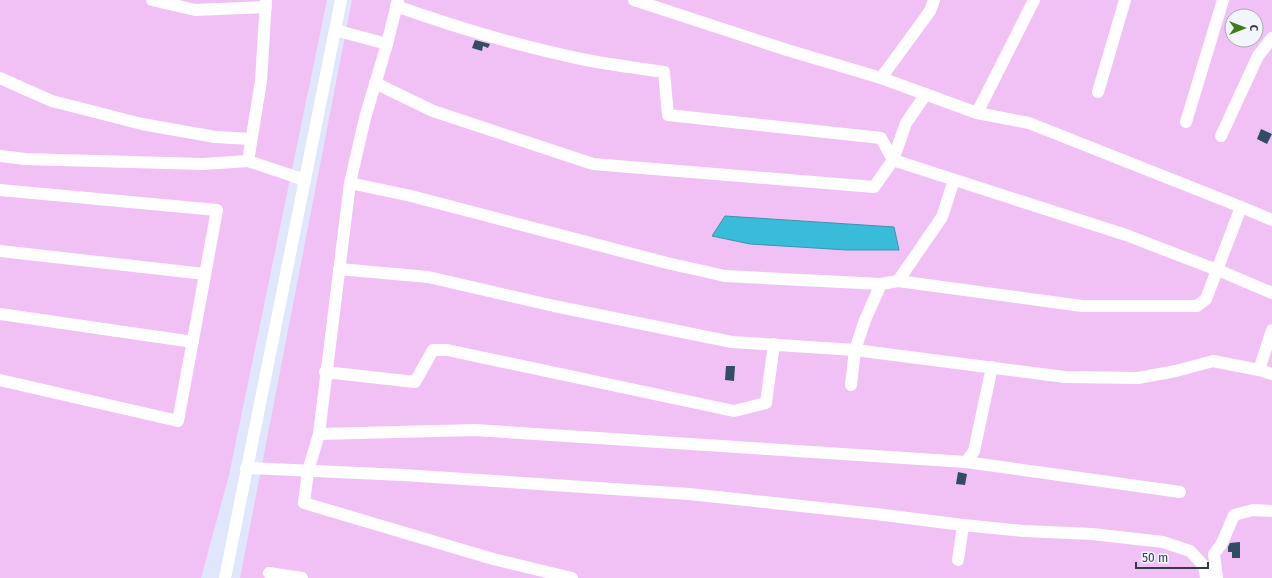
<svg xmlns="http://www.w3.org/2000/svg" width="1272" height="578" viewBox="0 0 1272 578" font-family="'Fira Sans',sans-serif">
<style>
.green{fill:#f1c1f6;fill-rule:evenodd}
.water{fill:#39bcd9;stroke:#3895ae}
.building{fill:#324d62}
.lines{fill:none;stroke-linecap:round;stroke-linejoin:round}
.minor{stroke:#fff;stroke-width:12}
</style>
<rect width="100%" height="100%" fill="#e0e7fc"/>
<g class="green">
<polygon points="0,0 327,0 229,475 201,578 0,578"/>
<path d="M352,0H1272V578H240ZM1232,16H1256V40H1232Z"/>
</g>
<polygon class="water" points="725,216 894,227 899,250 847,250 750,244 712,236"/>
<g class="building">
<polygon points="475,40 490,44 488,48 483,46 482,51 472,48"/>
<polygon points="1261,129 1272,134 1267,144 1257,139"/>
<polygon points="726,366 735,366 734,381 725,380"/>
<polygon points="958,472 967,474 965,485 956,484"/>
<polygon points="1240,542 1240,558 1232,558 1232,552 1228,552 1228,547 1230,543"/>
</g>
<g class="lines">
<g class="minor">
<polyline points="152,0 195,10 266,7"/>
<polyline points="398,0 387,44 365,118 350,183 319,434 308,471 304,503 493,559 572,578"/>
<polyline points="634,0 787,50 881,78 977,113 1029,123 1241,207 1272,220"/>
<path d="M396,6C458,28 522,47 586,60C612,65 638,68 664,72L668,115L881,138L893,160"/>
<polyline points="335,30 387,44"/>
<polyline points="0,78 20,87 52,101 142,124 215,137 251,139"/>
<polyline points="881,78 930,11 934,0"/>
<polyline points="375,83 433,111 593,164 874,187 893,160 1126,235 1225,273 1272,293"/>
<polyline points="1098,92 1125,0"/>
<polyline points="977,113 1034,0"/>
<polyline points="1186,122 1223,0"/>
<polyline points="1221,136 1258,56 1272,38"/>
<polyline points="0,156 25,159 203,164 248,161 305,180"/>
<polyline points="893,160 906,123 926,94"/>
<polyline points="248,161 261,81 266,0"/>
<polyline points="350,183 411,196 667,263 725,276 881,284 898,281 1082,306 1197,306 1206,299 1241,207"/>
<polyline points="0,190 217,210 178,421 0,380"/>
<polyline points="0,251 205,274"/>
<polyline points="339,269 428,277 554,306 732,342 855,350 1065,377 1138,378 1176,371 1213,361 1259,370 1272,374"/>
<polyline points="898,281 942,217 954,180"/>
<polyline points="0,314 193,342"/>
<polyline points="1259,370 1272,330"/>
<polyline points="325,372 415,382 433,350 447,350 734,411 766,403 774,344"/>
<polyline points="851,385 855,350 865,320 881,284"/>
<polyline points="319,434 475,430 966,462 1180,492"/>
<polyline points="966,462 974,451 992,367"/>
<polyline points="246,468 403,475 689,494 876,514 963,525 1024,531 1092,534 1163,542 1190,551 1204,566 1206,578"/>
<polyline points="958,560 963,525"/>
<polyline points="269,573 302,578"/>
<polyline points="225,578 341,0"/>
<polyline points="1217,578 1214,554 1222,543 1234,515 1253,510 1272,511"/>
</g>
</g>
<g transform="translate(1244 28) rotate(90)"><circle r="19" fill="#f2f5fc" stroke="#a6aab4"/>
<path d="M0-3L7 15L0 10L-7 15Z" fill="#407c17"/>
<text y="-6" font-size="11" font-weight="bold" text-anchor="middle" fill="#353a48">С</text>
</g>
<path d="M1136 562v6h72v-6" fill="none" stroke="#353a48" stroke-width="2"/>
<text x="1142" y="562" font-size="12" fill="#353a48" stroke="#f2f5fc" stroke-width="3" paint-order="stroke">50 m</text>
</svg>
